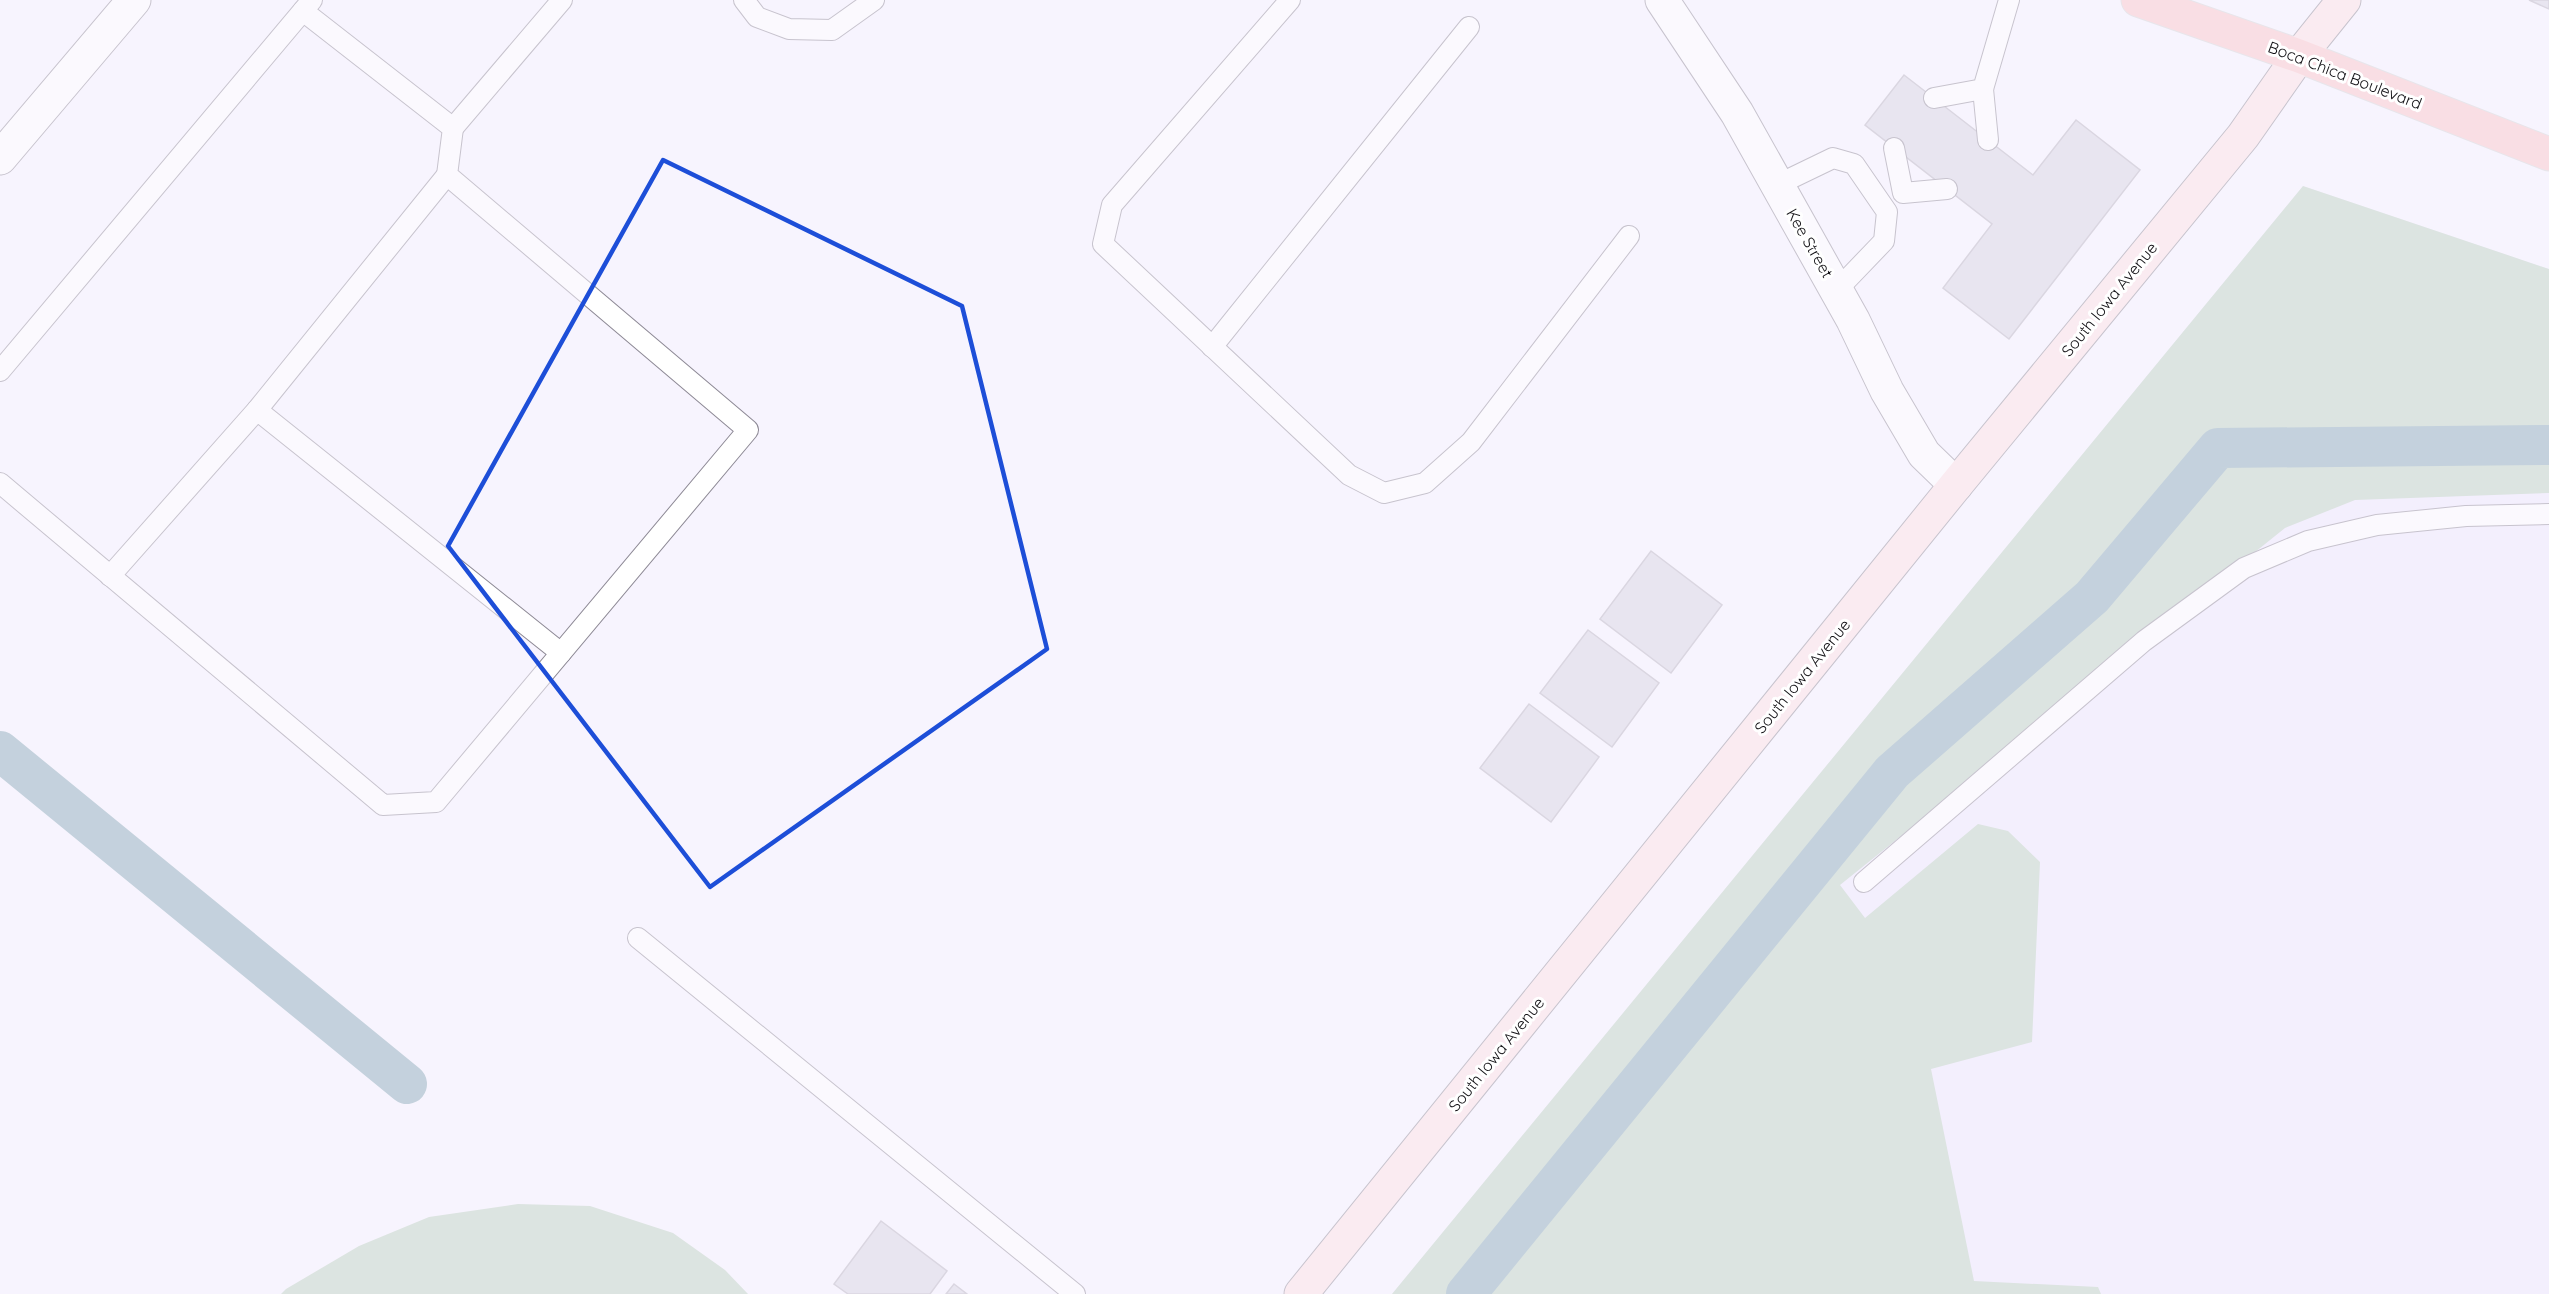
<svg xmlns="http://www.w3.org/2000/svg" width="2549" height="1294" viewBox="0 0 2549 1294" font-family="Quicksand,sans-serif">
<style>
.built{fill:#eee8fd}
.green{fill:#bad0bf}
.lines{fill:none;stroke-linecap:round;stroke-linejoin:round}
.canal{stroke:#85a7b5;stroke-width:40}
.building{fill:#d6d3e0;stroke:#b6b2bf;stroke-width:1.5}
.lane-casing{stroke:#8d8995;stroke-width:22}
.street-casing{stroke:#8d8995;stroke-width:35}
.secondary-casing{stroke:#8d8995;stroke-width:35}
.primary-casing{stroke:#d4d4d5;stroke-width:35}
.lane{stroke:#fff;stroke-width:20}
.street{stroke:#fff;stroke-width:33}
.secondary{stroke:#fde1e2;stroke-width:33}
.primary{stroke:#fbc4c6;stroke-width:33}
.marked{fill:none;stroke:#1d4ed8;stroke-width:4.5;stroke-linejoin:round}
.labels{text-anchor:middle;stroke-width:6;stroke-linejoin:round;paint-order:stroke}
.street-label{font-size:16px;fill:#121115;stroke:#fff}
</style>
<rect width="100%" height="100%" fill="#f7f4fe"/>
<polygon class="built" points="2303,186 2549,269 2549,1294 1392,1294"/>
<g class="green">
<polygon points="2303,186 2549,269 2549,493 2355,500 2285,528 1840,885 1865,918 1978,824 2008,831 2040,862 2032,1042 1931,1069 1974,1281 2098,1287 2101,1294 1392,1294"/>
<polygon points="518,1204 590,1206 673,1233 725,1270 748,1294 281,1294 286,1289 359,1246 429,1217"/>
</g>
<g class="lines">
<g class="canal">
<polyline points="0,751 407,1084"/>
<polyline points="1466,1294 1892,772 2092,597 2218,448 2549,445"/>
</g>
</g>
<g class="building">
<polygon points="2529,0 2549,0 2549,9"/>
<polygon points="1904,75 2033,175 2076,120 2140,170 2009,339 1943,288 1992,224 1865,125"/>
<polygon points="1651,551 1722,605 1671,673 1600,619"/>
<polygon points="1588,630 1659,683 1612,747 1540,693"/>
<polygon points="1529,704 1599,757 1551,822 1480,768"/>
<polygon points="881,1221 947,1271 930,1294 848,1294 834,1284"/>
<polygon points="954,1284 967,1294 946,1294"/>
</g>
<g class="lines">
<defs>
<g id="lane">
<polyline points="744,0 757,17 789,29 832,30 874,0"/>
<polyline points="1290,0 1112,205 1103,244 1349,475 1384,493 1425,483 1471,442 1629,236"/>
<polyline points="1983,89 1988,140"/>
<polyline points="1934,98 1983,89 2009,0"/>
<polyline points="453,128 562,0"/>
<polyline points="1894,148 1903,193 1947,189"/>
<polyline points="1777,185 1833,158 1854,164 1887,212 1884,241 1837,290"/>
<polyline points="1212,347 1469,27"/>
<polyline points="0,371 312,0"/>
<polyline points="257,410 447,175"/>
<polyline points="0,483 383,805 436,802 748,430 447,175 453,128 303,11"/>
<polyline points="110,576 257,410 561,653"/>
<polyline points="1864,882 2144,641 2244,568 2308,541 2377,525 2466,516 2549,514"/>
<polyline points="638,938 1075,1294"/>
</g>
<g id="street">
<polyline points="1662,0 1737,113 1853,320 1887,391 1924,454 1956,485"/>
<polyline points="0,158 134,0"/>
</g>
<polyline id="secondary" points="1301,1294 1956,485 2243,136 2299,56 2344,0"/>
<polyline id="primary" points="2138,0 2299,56 2549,154"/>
</defs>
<use href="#lane" class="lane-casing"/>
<use href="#street" class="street-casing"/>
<use href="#secondary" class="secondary-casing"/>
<use href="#primary" class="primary-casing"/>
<use href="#lane" class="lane"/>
<use href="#street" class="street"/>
<use href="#secondary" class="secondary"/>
<use href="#primary" class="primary"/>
</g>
<path d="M0 0H2549V1294H0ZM663,160L962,306L1047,649L710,887L448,546Z" fill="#f7f4fe" fill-opacity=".55" fill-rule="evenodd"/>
<path class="marked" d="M663,160L962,306L1047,649L710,887L448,546Z"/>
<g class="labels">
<g class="street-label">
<text transform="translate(2345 75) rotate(21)" y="6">Boca Chica Boulevard</text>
<text transform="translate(1810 243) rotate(60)" y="6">Kee Street</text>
<text transform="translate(2109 299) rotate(-51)" y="6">South Iowa Avenue</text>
<text transform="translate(1802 676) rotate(-51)" y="6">South Iowa Avenue</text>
<text transform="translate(1496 1054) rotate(-51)" y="6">South Iowa Avenue</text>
</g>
</g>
</svg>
